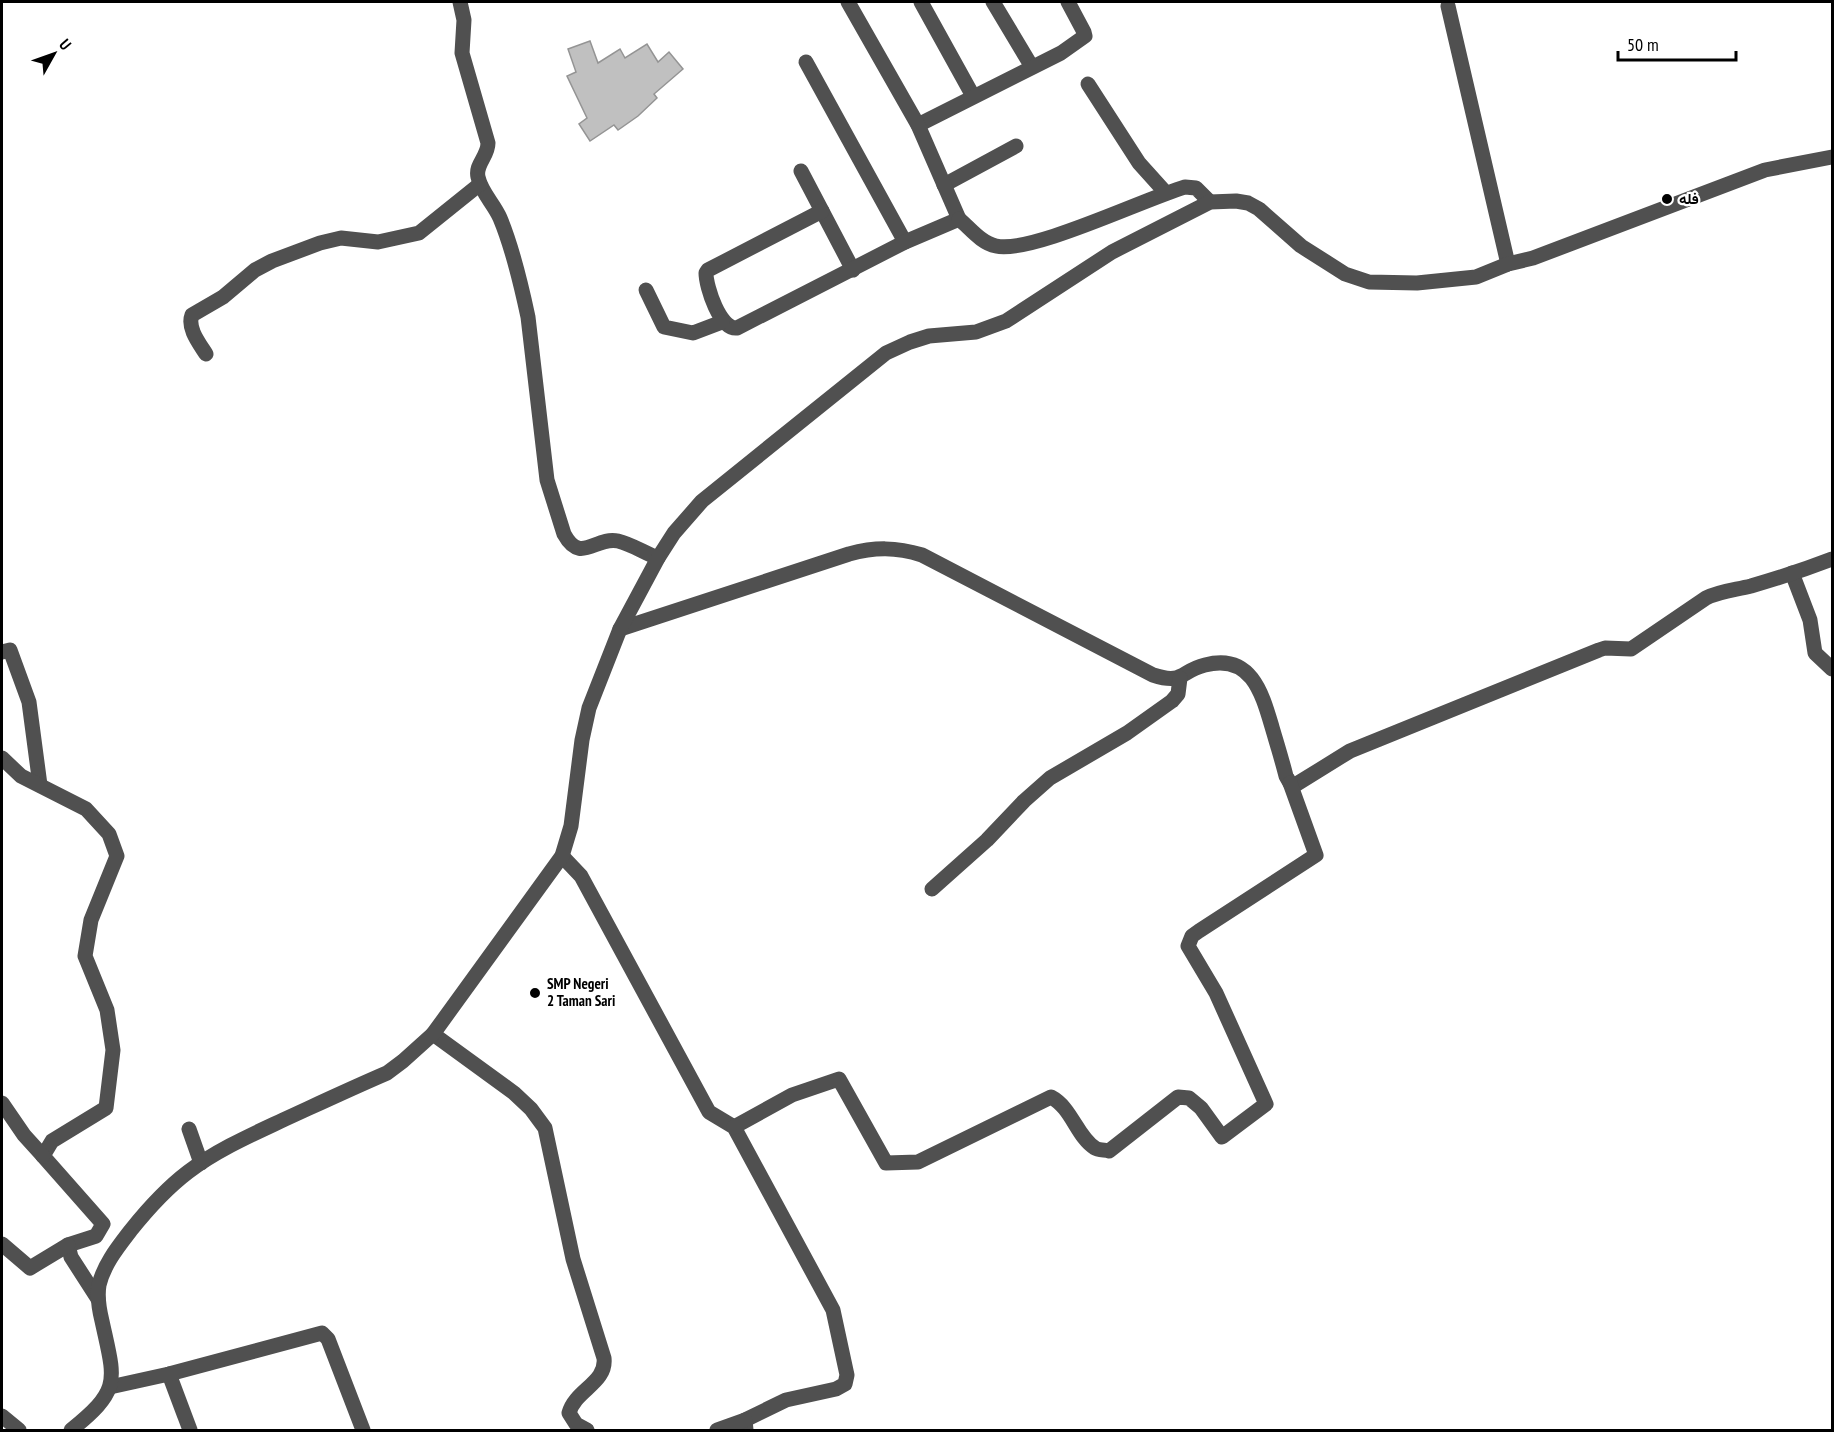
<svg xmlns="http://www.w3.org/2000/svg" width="1834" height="1432" viewBox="0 0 1834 1432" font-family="'PT Sans Narrow',Vazirmatn,sans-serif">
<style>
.building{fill:#c0c0c0;stroke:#949494;stroke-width:1.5}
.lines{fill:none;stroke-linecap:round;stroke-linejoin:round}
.minor{stroke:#505050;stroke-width:15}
.poi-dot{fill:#000;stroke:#fff;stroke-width:2}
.labels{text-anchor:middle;stroke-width:4.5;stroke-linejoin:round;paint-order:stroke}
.poi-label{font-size:15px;font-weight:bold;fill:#000;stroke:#fff;text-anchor:start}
</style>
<rect width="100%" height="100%" fill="#fff"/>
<polygon class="building" points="590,41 598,63 620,49 625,58 647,44 658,62 669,52 683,69 654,94 657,98 638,116 618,130 614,125 590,141 579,124 587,118 567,76 576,72 568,49"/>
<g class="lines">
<g class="minor">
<path d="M460,2L464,20L462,53L488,143C488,157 475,164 478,177C481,192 494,204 500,218C513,249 521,284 528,317L547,480L564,534C581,565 595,536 618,541C631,544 645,553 658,558"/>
<polyline points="921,2 973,96"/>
<polyline points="993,2 1032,67"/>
<polyline points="1448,6 1508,264"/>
<polyline points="806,62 905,242"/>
<polyline points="1088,84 1139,163 1166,193"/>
<polyline points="918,125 1061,53 1085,36 1084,32 1068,2"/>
<polyline points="801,171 853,270"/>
<polyline points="944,185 1016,146"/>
<path d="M822,211L708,270L706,273C706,287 720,330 737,328L905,242L959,219L918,125L848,2"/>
<path d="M959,219C970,228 981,243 996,246C1031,254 1144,199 1185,187L1196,188L1210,202"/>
<polyline points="646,290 664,327 693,333 722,322"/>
<path d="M206,354C199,343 187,328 192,315L223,297L255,270L272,261L320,243L341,238L378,242L419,233L480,184"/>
<polyline points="1792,573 1810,620 1815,653 1832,669"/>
<path d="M620,629L849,554C875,547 896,547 922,555L1153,675C1184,685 1180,671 1205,665C1251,653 1262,693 1272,727C1277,744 1282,760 1286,776L1290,783L1295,785L1350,751L1599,650L1605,648L1631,649L1706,598C1720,591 1735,590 1751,586C1779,578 1806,569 1832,559"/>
<polyline points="2,652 10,650 29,702 40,785"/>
<polyline points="2,758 21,776 86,809 109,834 117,856 91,920 85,956 107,1010 113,1050 106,1108 52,1141 43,1156 103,1224 96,1236 68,1245 71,1257 98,1299"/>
<polyline points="562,856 581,876 709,1112 734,1127 833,1310 847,1375 845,1384 836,1389 786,1400 745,1420 746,1430"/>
<polyline points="932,889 987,840 1024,801 1050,778 1127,733 1172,701 1178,694 1180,678"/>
<path d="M433,1034L514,1093L531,1109L545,1128L573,1259L604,1358C607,1383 575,1390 569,1413L576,1424L587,1430"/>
<polyline points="2,1103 24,1135 43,1156"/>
<path d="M734,1127L792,1095L839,1079L886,1163L918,1162L1051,1097C1072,1108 1077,1137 1095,1148C1098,1150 1105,1150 1109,1151L1178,1097L1189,1098L1201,1108L1222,1137L1266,1104L1216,993L1188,946L1192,936L1199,931L1316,855L1290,783"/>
<polyline points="189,1129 201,1163"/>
<polyline points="2,1244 30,1268 68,1245"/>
<polyline points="169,1374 190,1430"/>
<polyline points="110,1387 169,1374 322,1333 328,1339 363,1430"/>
<polyline points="2,1416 19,1430"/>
<path d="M71,1430C122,1389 115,1381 102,1321C99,1309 97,1297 99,1285C104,1264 118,1247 131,1230C147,1210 167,1188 188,1172C217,1150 251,1135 283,1120C318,1104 352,1088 387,1073L403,1061L433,1034L562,856L571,826L582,740L589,708L620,629L658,558L674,533L702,501L886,353L910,342L929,336L976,332L1006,321L1112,252L1210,202L1236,201L1248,203L1259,209L1301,246L1345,274L1369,282L1417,283L1476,277L1508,264L1533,258L1765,170L1832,157"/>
<polyline points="717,1430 745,1420"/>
</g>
</g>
<g class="poi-dot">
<circle cx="1667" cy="199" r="6"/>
<circle cx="535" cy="993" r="6"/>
</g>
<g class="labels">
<g class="poi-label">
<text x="1679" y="204">فله</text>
<text x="547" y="989">SMP Negeri<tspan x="547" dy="17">2 Taman Sari</tspan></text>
</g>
</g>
<rect width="1834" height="1432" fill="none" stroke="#000000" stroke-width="6"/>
<g transform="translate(54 54) rotate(50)" stroke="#ffffff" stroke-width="4.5" paint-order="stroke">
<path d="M0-4.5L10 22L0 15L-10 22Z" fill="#000000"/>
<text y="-9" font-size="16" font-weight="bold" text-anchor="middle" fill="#000000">U</text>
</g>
<path d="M1618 51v9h118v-9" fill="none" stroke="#000000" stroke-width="3"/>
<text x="1627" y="51" font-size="18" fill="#000000" stroke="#ffffff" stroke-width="4.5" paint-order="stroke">50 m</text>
</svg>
